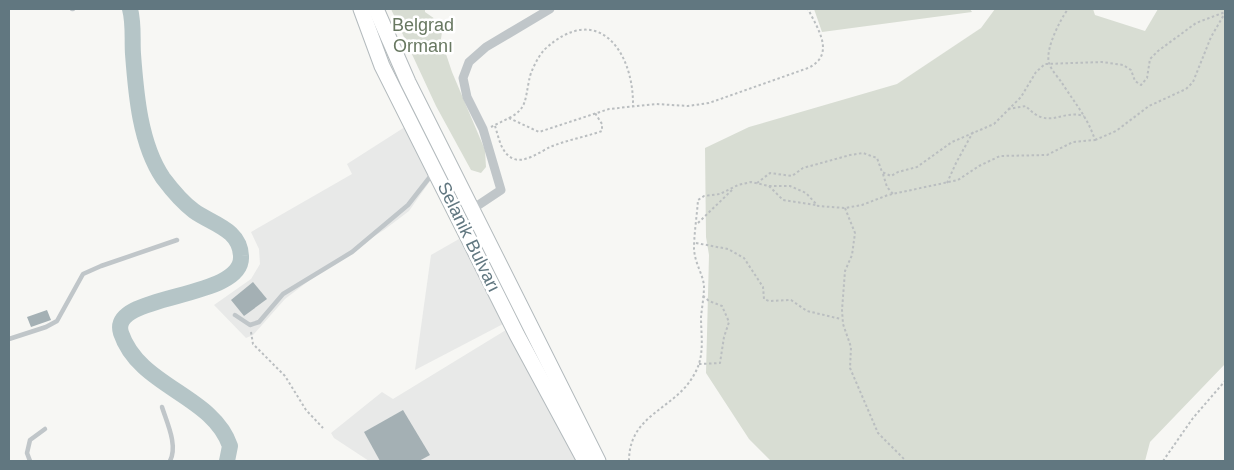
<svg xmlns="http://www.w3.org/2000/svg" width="1234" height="470" viewBox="0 0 1234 470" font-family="Helvetica,sans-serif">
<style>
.built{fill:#e8e9e8}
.green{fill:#d8ddd3}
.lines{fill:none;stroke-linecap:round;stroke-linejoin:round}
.river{stroke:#b5c5c7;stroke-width:16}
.building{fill:#a4b0b4}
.primary-casing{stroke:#b3babd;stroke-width:17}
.path{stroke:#babec0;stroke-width:2;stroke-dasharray:2.5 2.5;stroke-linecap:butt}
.lane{stroke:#c0c6c9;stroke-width:4.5}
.street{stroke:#c0c6c9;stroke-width:9}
.primary{stroke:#fff;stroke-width:15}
.labels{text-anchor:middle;stroke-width:5;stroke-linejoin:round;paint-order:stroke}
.park-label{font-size:18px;fill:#687861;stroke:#fff}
.street-label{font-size:18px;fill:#617780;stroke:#fff}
</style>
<rect width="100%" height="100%" fill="#f7f7f4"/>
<g class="built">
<polygon points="408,125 435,174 409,211 384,230 336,260 285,299 253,335 246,338 214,305 251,279 260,264 259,249 251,232 352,174 347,164"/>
<polygon points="459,239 503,324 415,370 431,255"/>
<polygon points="511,327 577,461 369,461 334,438 331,433 382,392 393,399"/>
</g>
<g class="green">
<polygon points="391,9 425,9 425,12 435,19 442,32 441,39 452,72 485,150 486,167 481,173 471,170 436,106"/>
<polygon points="814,9 970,9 972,12 822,32"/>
<polygon points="995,9 1093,9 1095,15 1145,31 1158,9 1225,9 1225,364 1150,442 1145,461 771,461 749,439 706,373 709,255 706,237 705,148 749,127 897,84 981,28"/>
</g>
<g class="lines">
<path class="river" d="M130,9C134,24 132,39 133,54C136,94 140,144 163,178C172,190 182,202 194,211C212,224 240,229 241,256C244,301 108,292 121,333C139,387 213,395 230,446L227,461"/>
</g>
<g class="building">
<polygon points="253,282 267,299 244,316 231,300"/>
<polygon points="47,310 51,320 31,327 27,317"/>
<polygon points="403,410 430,455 419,461 380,461 364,432"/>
</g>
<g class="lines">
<defs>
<g id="primary">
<polyline points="361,9 382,66 517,335 585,461"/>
<polyline points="376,9 408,82 598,461"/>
</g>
</defs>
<use href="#primary" class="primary-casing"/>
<g class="path">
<path d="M1008,109L1026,106C1048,131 1061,109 1084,116"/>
<path d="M509,118C527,109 525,99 529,81C530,72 538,57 544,50C597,0 634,51 633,106"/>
<path d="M495,126C499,138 501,154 514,159C525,163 540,152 550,147C567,140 585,137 602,131V124L595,113"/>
<path d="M491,127L509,118L539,132L609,109L656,104L688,106L709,103L808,68C836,55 818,29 808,9"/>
<polyline points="1095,140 1116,131 1149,106 1186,89 1193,82 1211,37 1225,13"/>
<polyline points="883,174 887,187 893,194"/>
<polyline points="757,183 770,173 792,176 803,168 850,155 863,153 877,158 882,172 891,176 898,172 917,167 952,142 994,124 1021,97 1036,72 1045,64 1102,62 1123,65 1131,70 1135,81 1141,85 1147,78 1150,59 1158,51 1196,23 1225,12"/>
<polyline points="947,183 956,163 973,132"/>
<polyline points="769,186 783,200 816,205"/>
<polyline points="845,208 855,233 852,255 845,271 842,310 843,324 851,347 850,368 878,433 906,461"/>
<polyline points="698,223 732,190"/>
<polyline points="696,243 728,249 744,258 763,287 764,299 769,301 791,300 807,311 841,319"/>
<polyline points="251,332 253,344 285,376 306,410 323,428"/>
<polyline points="699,364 720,363 724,337 729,322 722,306 709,301 703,296"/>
<path d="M629,461C629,413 676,410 695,373C705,355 701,336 701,317C702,307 704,296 704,286C703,274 695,264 694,249C694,234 697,215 698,200L704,196L720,194L738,185L751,182L769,186H790L806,193L818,206L845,208L862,205L888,195L958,180L979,166L1000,156L1047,155L1073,142L1095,140C1088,118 1074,102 1062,83C1058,77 1051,70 1049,63C1045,49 1060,20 1068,9"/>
<polyline points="1163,461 1193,418 1225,381"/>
</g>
<g class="lane">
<polyline points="72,9 73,9"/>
<polyline points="235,315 250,325 259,322 283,294 352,252 408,205 433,173"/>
<polyline points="9,339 46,327 57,321 83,274 101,266 177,240"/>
<path d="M162,407C167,423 178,445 170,461"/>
<polyline points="30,461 27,453 30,440 45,429"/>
</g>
<polyline class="street" points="471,210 501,190 483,129 467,97 463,78 469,62 486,47 550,9"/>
<use href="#primary" class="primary"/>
</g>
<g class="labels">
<g class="park-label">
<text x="423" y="31">Belgrad<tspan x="423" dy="21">Ormanı</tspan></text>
</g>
<g class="street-label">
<text transform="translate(469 237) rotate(64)" y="6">Selanik Bulvarı</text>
</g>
</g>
<rect width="1234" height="470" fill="none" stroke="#617780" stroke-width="20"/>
</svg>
